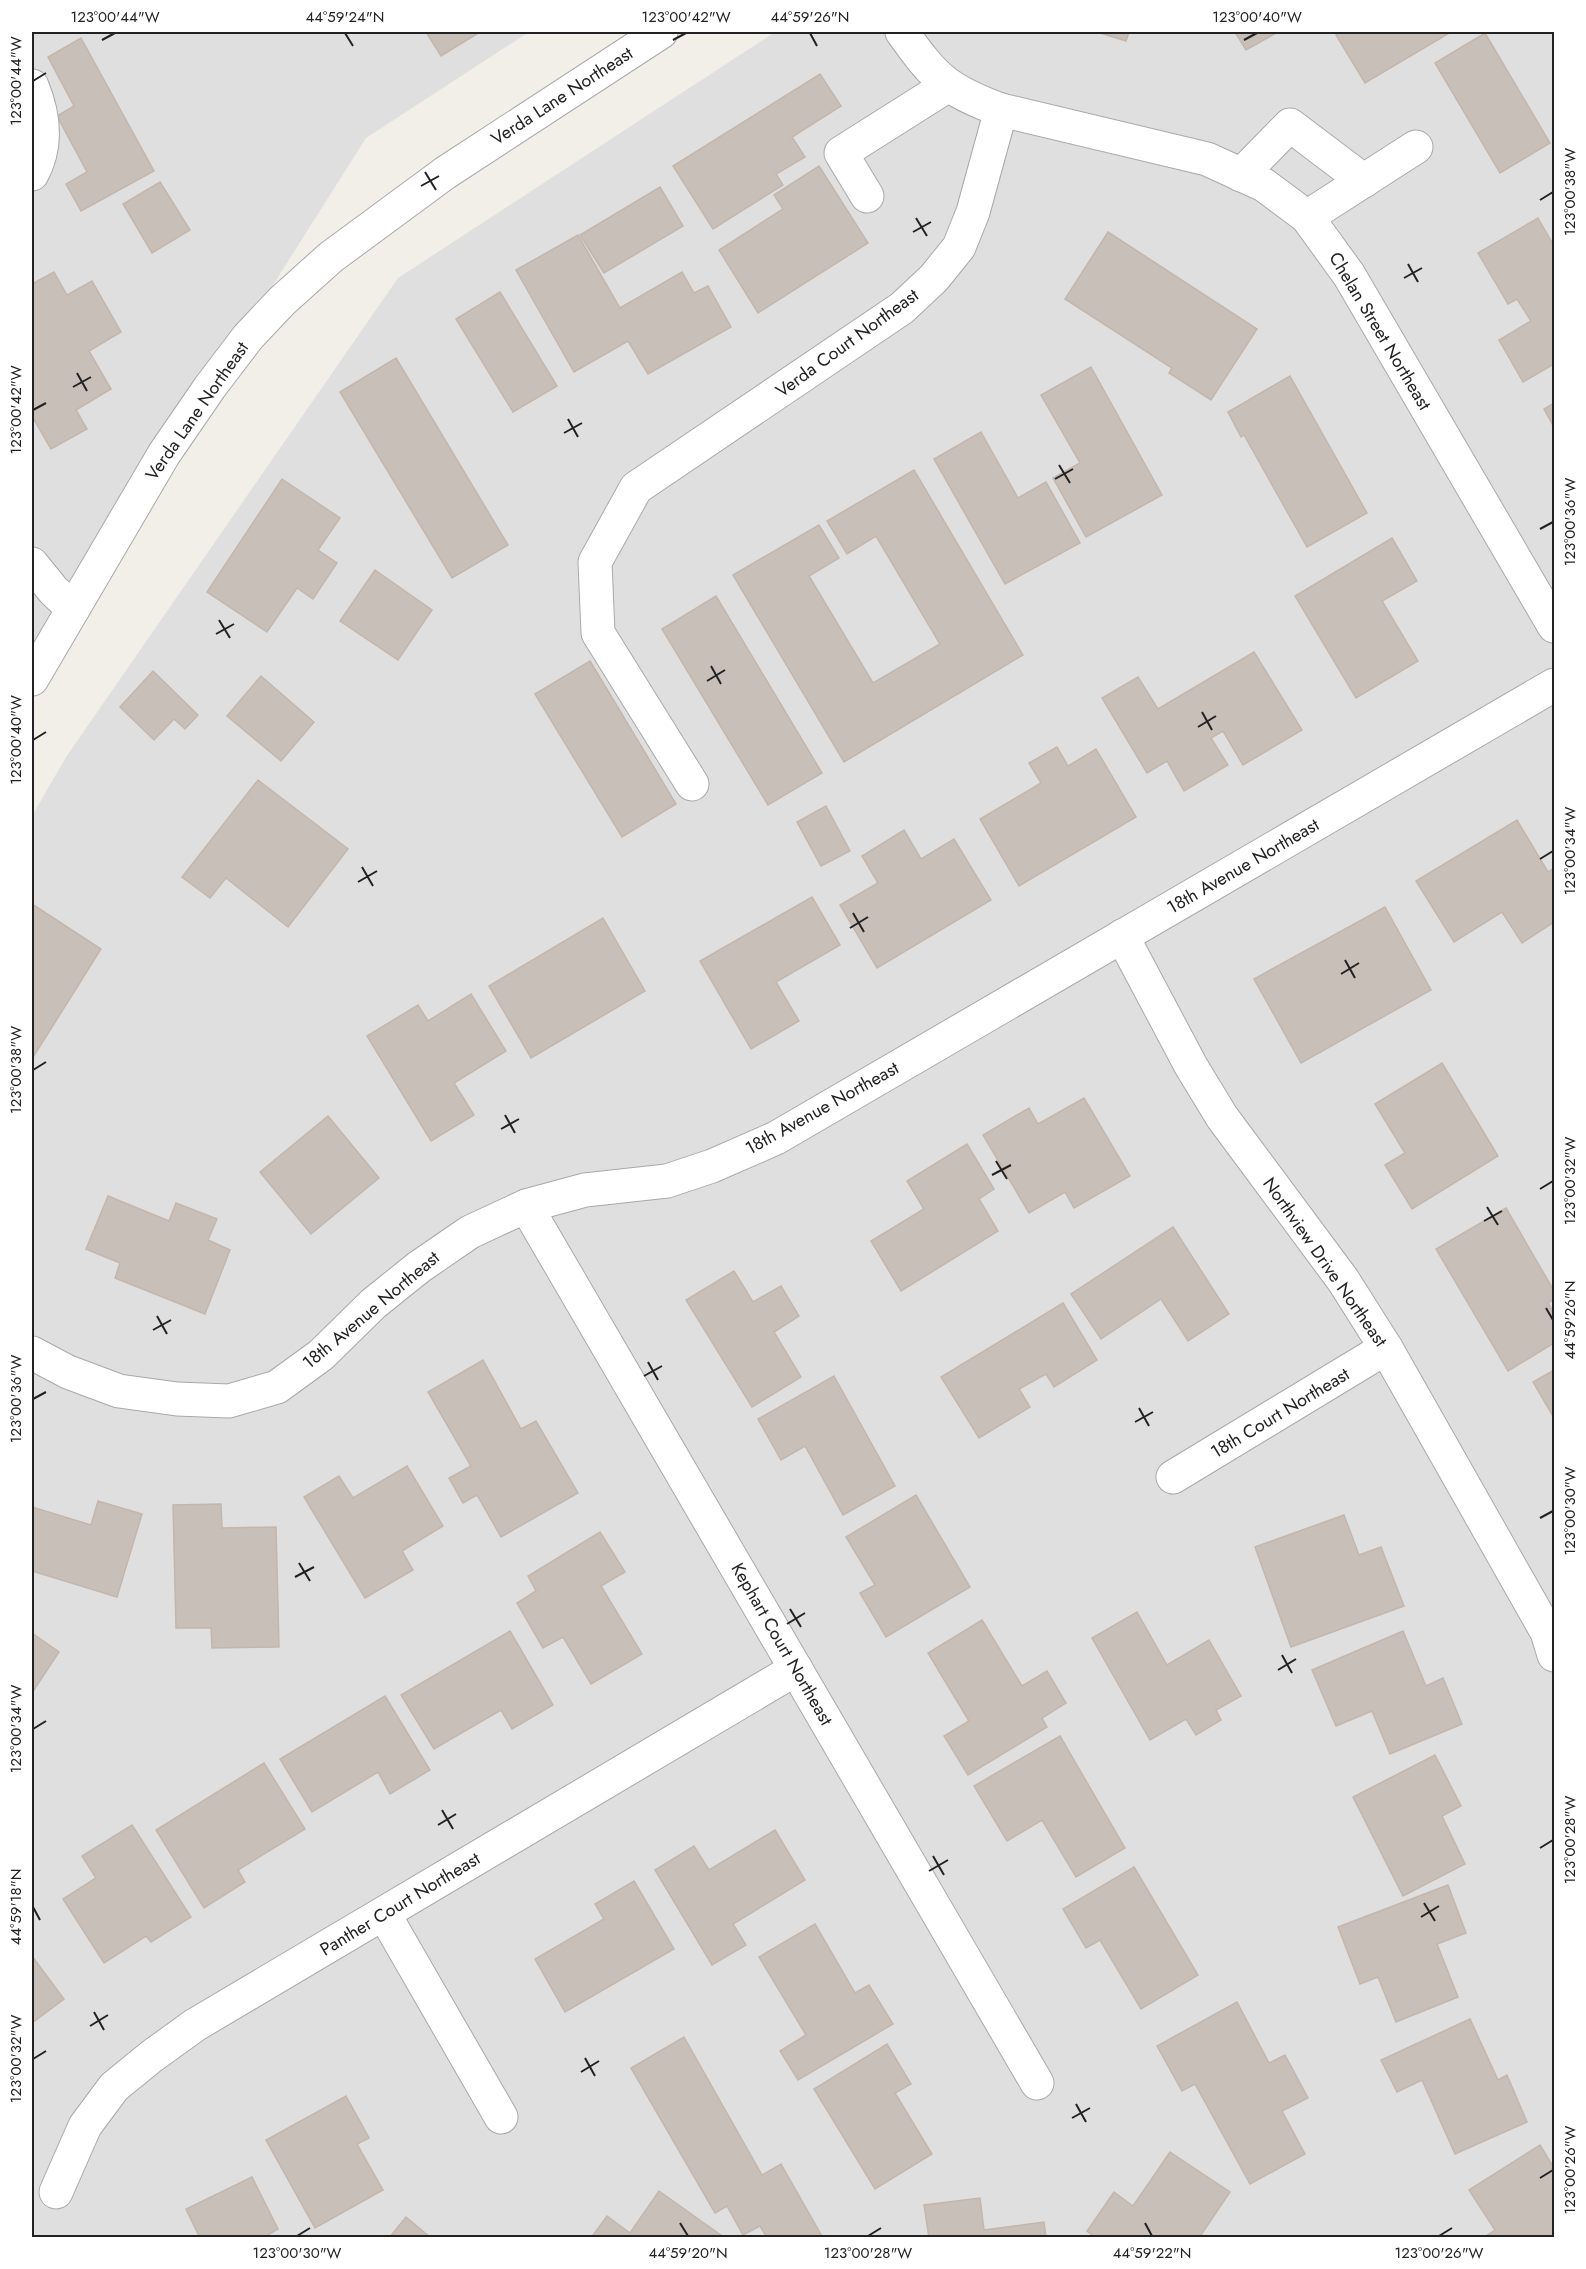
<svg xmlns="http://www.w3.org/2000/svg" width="1586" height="2269" viewBox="0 0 1586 2269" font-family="Jost,sans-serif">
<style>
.residential{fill:#e0dfdf}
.building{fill:#c7bfb8;stroke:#c4b6ab;stroke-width:1.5}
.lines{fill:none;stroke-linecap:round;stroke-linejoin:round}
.minor-casing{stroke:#a9a9a9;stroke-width:35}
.minor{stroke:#fff;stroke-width:33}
.ticks{fill:none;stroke:#222;stroke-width:2}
.labels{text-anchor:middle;stroke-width:5;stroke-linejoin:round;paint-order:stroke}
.street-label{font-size:18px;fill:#222;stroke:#fff}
.neatline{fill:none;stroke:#222;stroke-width:2}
.ticks-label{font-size:15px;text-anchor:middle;fill:#222}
</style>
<rect width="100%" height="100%" fill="#f2efe9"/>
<g class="residential">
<polygon points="32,32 529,32 366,138 32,666"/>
<polygon points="775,32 1554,32 1554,2237 32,2238 32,816 66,757 398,278"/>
</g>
<g class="building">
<polygon points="426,32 480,32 441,56"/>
<polygon points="1097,32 1129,32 1126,41"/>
<polygon points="1235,32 1278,32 1246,50"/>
<polygon points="1341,32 1451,32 1365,83 1336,35"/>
<polygon points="1485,33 1550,143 1500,173 1435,63"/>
<polygon points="81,38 154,171 81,211 66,184 87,172 57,116 74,106 48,57"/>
<polygon points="820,74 841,106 792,137 805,157 776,174 783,185 713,229 673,166"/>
<polygon points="819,166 868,243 758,313 719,250 783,209 774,195"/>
<polygon points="160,182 190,230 152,253 123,204"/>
<polygon points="660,187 683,226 604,273 580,235"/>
<polygon points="1538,218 1554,246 1554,364 1523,382 1499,340 1531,321 1517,299 1508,304 1478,253"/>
<polygon points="1108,232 1257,329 1211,400 1169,373 1172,368 1065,299"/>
<polygon points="578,235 620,308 682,272 694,293 708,286 731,327 648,374 628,341 574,372 516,270"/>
<polygon points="54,272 67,295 92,281 121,332 89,351 111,389 76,410 87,429 51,449 32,416 32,284"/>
<polygon points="500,292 557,386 513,412 456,319"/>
<polygon points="396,358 508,545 452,578 340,392"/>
<polygon points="1091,367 1162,495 1086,537 1053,478 1080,463 1041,395"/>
<polygon points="1290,376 1367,513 1307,547 1244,435 1241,437 1228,412"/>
<polygon points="1554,403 1554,427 1544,409"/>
<polygon points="981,432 1018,498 1046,482 1080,543 1005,584 934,459"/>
<polygon points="914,470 1023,655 844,762 733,575 819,525 839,558 809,576 873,683 940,644 876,536 847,554 827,521"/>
<polygon points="282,479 340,518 318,550 337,563 313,599 297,588 267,632 207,592"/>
<polygon points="1392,538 1417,581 1382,601 1418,661 1356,698 1295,596"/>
<polygon points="375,570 432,610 398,660 340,621"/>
<polygon points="716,596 822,773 768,805 662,629"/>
<polygon points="1254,652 1302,730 1243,765 1223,731 1211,738 1228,765 1184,791 1167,761 1147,773 1102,698 1138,677 1158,709"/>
<polygon points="590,661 676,804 622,837 535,694"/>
<polygon points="153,671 198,715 185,729 174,719 154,740 120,707"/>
<polygon points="261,676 314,722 281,761 227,716"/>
<polygon points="1057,747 1068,766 1096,749 1136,817 1019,886 980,819 1041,783 1029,763"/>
<polygon points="258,780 348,849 288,927 226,878 210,898 182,877"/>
<polygon points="826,806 850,851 821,866 797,822"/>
<polygon points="1517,820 1548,872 1554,868 1554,922 1522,943 1502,912 1454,942 1416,881"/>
<polygon points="904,830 921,859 954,839 991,900 877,968 840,905 878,883 862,856"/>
<polygon points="812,897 840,945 776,982 799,1021 751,1049 700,961"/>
<polygon points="32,904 101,949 32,1059"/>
<polygon points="1385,907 1431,990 1301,1063 1254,979"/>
<polygon points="603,918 645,991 531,1058 489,986"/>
<polygon points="471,994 506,1051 454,1083 474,1115 431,1141 367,1036 418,1005 428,1021"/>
<polygon points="1442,1063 1498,1156 1412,1209 1385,1165 1405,1153 1375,1104"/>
<polygon points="1084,1098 1130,1176 1074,1208 1065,1192 1029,1213 983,1135 1029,1108 1038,1124"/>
<polygon points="328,1116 379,1178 311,1234 260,1172"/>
<polygon points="967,1144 994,1189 979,1199 998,1231 901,1291 871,1241 924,1209 907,1181"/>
<polygon points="108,1196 169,1221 176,1203 217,1219 208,1240 230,1250 205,1314 115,1278 120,1263 86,1249"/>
<polygon points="1506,1208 1554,1291 1554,1299 1548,1303 1554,1313 1554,1343 1508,1371 1436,1249"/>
<polygon points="1173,1227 1229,1314 1188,1341 1161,1299 1101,1339 1071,1294"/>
<polygon points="734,1271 753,1302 781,1286 799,1316 774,1332 801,1377 752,1407 686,1300"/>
<polygon points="1063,1303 1097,1360 1054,1387 1046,1374 1019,1389 1030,1407 979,1438 941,1377"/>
<polygon points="483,1360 521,1429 536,1421 578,1493 501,1537 477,1495 463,1503 449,1478 471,1466 428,1392"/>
<polygon points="1554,1370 1554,1418 1533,1382"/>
<polygon points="834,1376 895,1486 843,1515 805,1446 781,1460 758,1419"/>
<polygon points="407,1466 443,1526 402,1551 413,1570 365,1598 304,1497 339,1476 353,1498"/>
<polygon points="916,1495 970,1587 886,1637 860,1593 875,1585 846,1537"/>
<polygon points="98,1501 142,1514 117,1597 32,1571 32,1507 91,1525"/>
<polygon points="221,1504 222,1528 276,1527 279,1647 212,1648 211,1628 176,1628 173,1505"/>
<polygon points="1344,1515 1359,1555 1381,1547 1404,1606 1291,1647 1255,1547"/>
<polygon points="600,1532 625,1572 601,1586 642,1654 591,1684 563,1637 543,1648 517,1603 536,1591 528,1576"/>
<polygon points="1137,1612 1167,1665 1209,1640 1241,1696 1216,1710 1221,1720 1196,1735 1186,1719 1150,1740 1092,1638"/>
<polygon points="982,1620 1022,1686 1047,1671 1066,1703 1042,1718 1047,1727 968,1775 944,1736 969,1721 928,1653"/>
<polygon points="510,1631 553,1705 512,1729 501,1710 434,1749 401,1695"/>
<polygon points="1403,1631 1426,1686 1443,1678 1462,1724 1390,1754 1372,1711 1336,1726 1312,1670"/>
<polygon points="32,1633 59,1652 32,1693"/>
<polygon points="385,1696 430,1770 390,1794 378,1772 312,1812 280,1759"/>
<polygon points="1060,1736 1125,1848 1076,1877 1042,1820 1007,1841 974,1786"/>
<polygon points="1435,1755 1461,1806 1442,1816 1465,1864 1403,1896 1353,1797"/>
<polygon points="264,1763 305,1829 238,1870 245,1882 204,1908 156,1830"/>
<polygon points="132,1825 191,1917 151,1942 146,1936 104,1963 63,1899 96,1878 82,1856"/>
<polygon points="775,1830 805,1880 733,1924 746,1945 712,1965 655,1870 694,1846 709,1870"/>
<polygon points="1134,1867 1198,1975 1141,2009 1100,1940 1086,1948 1063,1909"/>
<polygon points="634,1881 674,1949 565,2012 535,1959 604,1919 595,1904"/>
<polygon points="1448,1885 1466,1933 1437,1944 1458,1997 1396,2022 1378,1977 1360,1984 1338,1927"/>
<polygon points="815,1924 855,1993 869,1985 893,2024 798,2080 780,2051 806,2035 759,1957"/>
<polygon points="32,1956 64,1999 32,2023"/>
<polygon points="1237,2002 1269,2063 1285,2055 1308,2098 1282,2111 1305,2154 1250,2184 1195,2084 1182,2091 1157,2046"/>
<polygon points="1470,2019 1498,2080 1507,2075 1527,2122 1455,2154 1422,2080 1397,2092 1381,2060"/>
<polygon points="684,2037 762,2175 781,2164 823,2238 767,2238 760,2226 743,2235 727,2206 715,2213 631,2068"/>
<polygon points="887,2044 911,2084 895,2093 932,2154 875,2189 814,2089"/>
<polygon points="346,2096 369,2138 357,2144 383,2190 315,2228 266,2140"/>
<polygon points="1540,2145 1554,2168 1554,2238 1483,2238 1495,2230 1469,2190"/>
<polygon points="1170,2152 1230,2192 1199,2238 1096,2238 1087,2231 1114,2192 1133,2206"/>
<polygon points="252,2177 278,2229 263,2238 200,2238 186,2209"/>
<polygon points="659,2191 725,2238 591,2238 607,2216 630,2233"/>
<polygon points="980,2198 984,2230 1044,2222 1046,2238 929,2238 924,2205"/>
<polygon points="406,2217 431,2238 389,2238"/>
</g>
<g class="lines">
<defs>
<g id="minor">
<path d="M902,32C935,78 946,90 1001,110L1207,159L1264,185L1307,217L1349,275L1554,626"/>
<path d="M32,86C44,115 48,145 32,174"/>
<polyline points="1241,175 1290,125 1364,181"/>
<polyline points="867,196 841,153 947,86"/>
<polyline points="1307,217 1416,147"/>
<polyline points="32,564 53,590 73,609"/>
<polyline points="32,679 164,454 210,387 248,337 282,301 331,257 445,173 661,32"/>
<polyline points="692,784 598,633 595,562 636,488 902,308 934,278 959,247 973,212 1001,110"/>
<polyline points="1122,936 1191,1066 1222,1117 1343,1280 1386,1348 1547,1632 1554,1655"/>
<polyline points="526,1206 1037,2083"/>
<polyline points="32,1353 68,1372 119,1391 177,1399 229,1401 277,1387 321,1355 373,1304 419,1267 470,1232 526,1206 585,1190 667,1181 712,1166 776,1138 1554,685"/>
<polyline points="1173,1477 1386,1348"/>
<polyline points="384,1914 501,2117"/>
<polyline points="56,2192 85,2126 114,2087 152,2056 195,2025 796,1669"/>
</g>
</defs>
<use href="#minor" class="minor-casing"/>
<use href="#minor" class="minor"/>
</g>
<path class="ticks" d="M345,33L353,46M810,33L817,46M102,40L115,33M673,40L686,33M1244,40L1257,33M33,81L46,73M425,172L436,190M421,186L439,176M1540,200L1553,192M916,218L927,236M913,232L931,222M1408,264L1418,282M1404,278L1422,268M77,373L87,391M73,387L91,377M33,410L46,403M568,419L578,437M564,433L582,423M1059,465L1070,483M1055,479L1073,469M1540,529L1553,522M219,620L230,638M216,634L234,624M711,666L721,684M707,681L725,670M1202,712L1212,730M1198,727L1216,716M33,740L46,732M1540,859L1553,851M362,867L373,886M358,882L377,871M853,913L864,932M850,928L868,917M1345,960L1355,978M1341,974L1359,963M33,1070L46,1062M505,1115L515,1133M501,1129L519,1119M996,1161L1007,1179M992,1175L1011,1165M1540,1189L1553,1181M1487,1207L1498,1225M1484,1221L1502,1211M1546,1308L1553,1320M157,1316L167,1334M153,1330L171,1320M648,1362L658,1380M644,1376L662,1366M33,1399L46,1392M1139,1408L1149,1426M1135,1422L1153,1412M1540,1518L1553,1511M299,1563L310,1581M295,1577L314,1567M790,1609L801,1627M787,1624L805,1613M1282,1655L1292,1673M1278,1670L1296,1659M33,1729L46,1721M442,1810L453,1829M438,1825L456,1814M1540,1848L1553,1840M933,1856L944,1875M929,1871L948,1860M1424,1903L1435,1921M33,1907L40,1920M1421,1917L1439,1906M94,2012L104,2030M90,2026L108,2015M585,2058L595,2076M33,2059L46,2051M581,2072L599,2061M1076,2104L1086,2122M1072,2118L1090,2108M1540,2178L1553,2170M680,2223L688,2236M1145,2223L1152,2236M297,2236L310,2228M868,2236L881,2228M1439,2236L1452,2228"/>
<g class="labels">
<g class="street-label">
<text transform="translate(562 96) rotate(-33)" y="6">Verda Lane Northeast</text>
<text transform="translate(1380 331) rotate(59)" y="6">Chelan Street Northeast</text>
<text transform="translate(847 343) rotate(-36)" y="6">Verda Court Northeast</text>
<text transform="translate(197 411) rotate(-55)" y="6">Verda Lane Northeast</text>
<text transform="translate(1243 866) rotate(-30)" y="6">18th Avenue Northeast</text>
<text transform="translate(822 1108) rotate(-29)" y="6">18th Avenue Northeast</text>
<text transform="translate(1325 1262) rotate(55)" y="6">Northview Drive Northeast</text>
<text transform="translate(371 1310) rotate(-40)" y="6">18th Avenue Northeast</text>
<text transform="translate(1280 1413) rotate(-31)" y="6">18th Court Northeast</text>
<text transform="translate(782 1644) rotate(60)" y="6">Kephart Court Northeast</text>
<text transform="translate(400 1904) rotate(-31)" y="6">Panther Court Northeast</text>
</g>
</g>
<rect width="1586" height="2269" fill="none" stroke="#ffffff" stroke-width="66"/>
<rect x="33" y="33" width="1520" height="2203" class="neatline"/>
<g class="ticks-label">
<text x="115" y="22">123°00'44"W</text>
<text x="345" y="22">44°59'24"N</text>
<text x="686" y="22">123°00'42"W</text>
<text x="810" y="22">44°59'26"N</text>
<text x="1257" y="22">123°00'40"W</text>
<text transform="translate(16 81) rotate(-90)" y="5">123°00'44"W</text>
<text transform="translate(1570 192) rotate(-90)" y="5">123°00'38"W</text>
<text transform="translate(16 410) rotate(-90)" y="5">123°00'42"W</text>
<text transform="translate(1570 522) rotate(-90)" y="5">123°00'36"W</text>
<text transform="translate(16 740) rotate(-90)" y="5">123°00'40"W</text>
<text transform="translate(1570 851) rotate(-90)" y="5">123°00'34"W</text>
<text transform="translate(16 1070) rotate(-90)" y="5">123°00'38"W</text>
<text transform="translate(1570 1181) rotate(-90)" y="5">123°00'32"W</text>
<text transform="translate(1570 1320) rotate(-90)" y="5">44°59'26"N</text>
<text transform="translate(16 1399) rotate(-90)" y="5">123°00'36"W</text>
<text transform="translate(1570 1511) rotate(-90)" y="5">123°00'30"W</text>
<text transform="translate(16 1729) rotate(-90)" y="5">123°00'34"W</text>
<text transform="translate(1570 1840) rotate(-90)" y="5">123°00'28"W</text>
<text transform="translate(16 1907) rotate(-90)" y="5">44°59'18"N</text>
<text transform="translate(16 2059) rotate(-90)" y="5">123°00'32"W</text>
<text transform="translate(1570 2170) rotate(-90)" y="5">123°00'26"W</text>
<text x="297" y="2258">123°00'30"W</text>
<text x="688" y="2258">44°59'20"N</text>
<text x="868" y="2258">123°00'28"W</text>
<text x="1152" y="2258">44°59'22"N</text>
<text x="1439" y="2258">123°00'26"W</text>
</g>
</svg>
